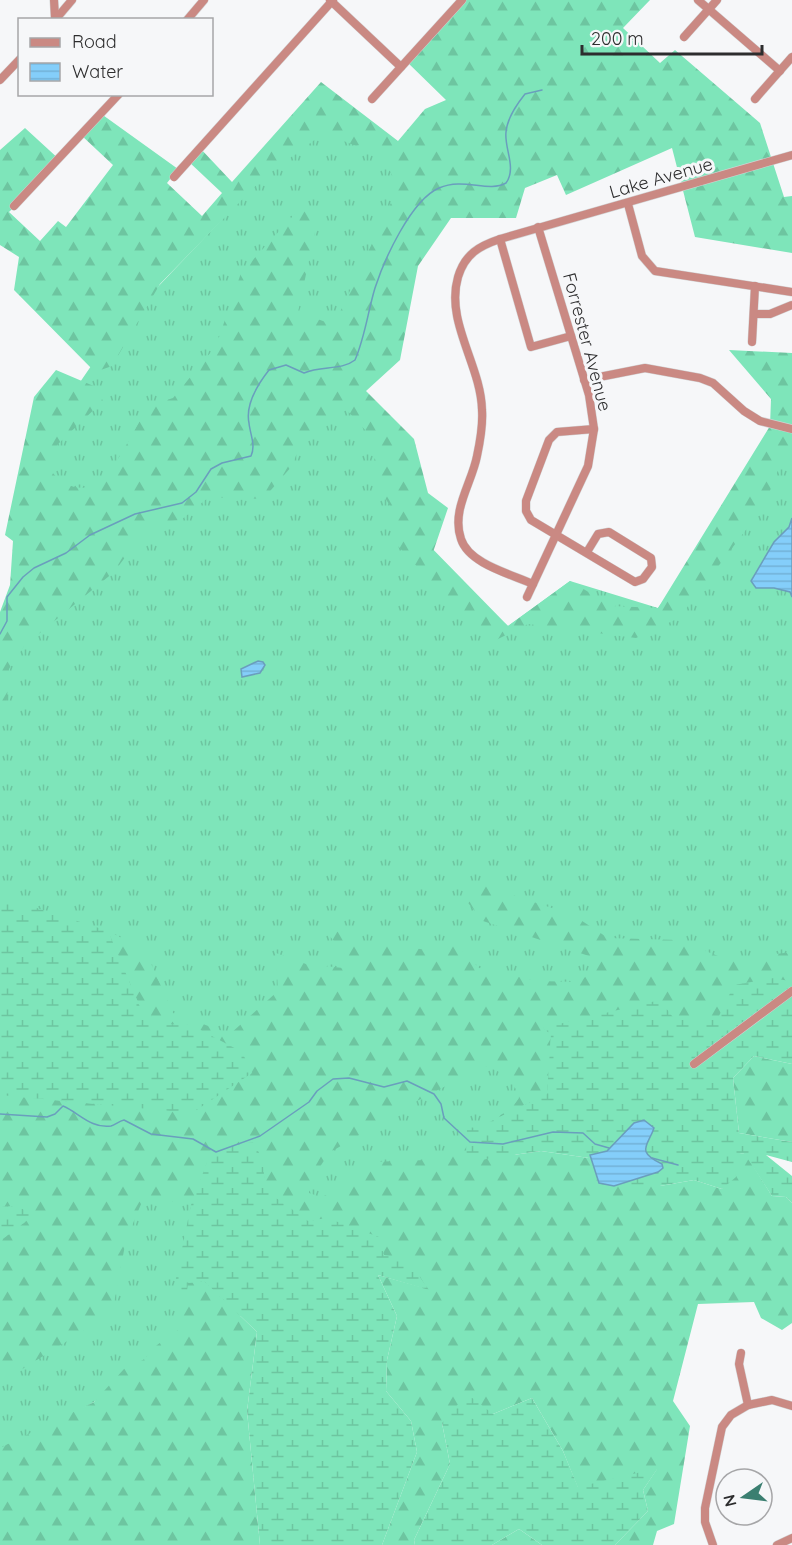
<svg xmlns="http://www.w3.org/2000/svg" width="792" height="1545" viewBox="0 0 792 1545" font-family="Quicksand,sans-serif">
<style>
.grass{fill:url(#grass-tufts)}
.forest{fill:url(#forest-firs);fill-rule:evenodd}
.wetland{fill:url(#wetland-marsh)}
.water{fill:url(#water-rules);stroke:#6a9ebd;stroke-width:1.5}
.lines{fill:none;stroke-linecap:round;stroke-linejoin:round}
.stream{stroke:#6a9ebd;stroke-width:1.5}
.minor-casing{stroke:#d2d3d4;stroke-width:9}
.minor{stroke:#ca8983;stroke-width:8}
.labels{text-anchor:middle;stroke-width:6;stroke-linejoin:round;paint-order:stroke}
.street-label{font-size:18px;fill:#2d2d2e;stroke:#f6f7f9}
</style>
<defs>
<pattern id="grass-tufts" width="24" height="20" patternUnits="userSpaceOnUse" patternTransform="scale(1.5)"><rect width="24" height="20" fill="#7ee5ba"/><path d="M3 7l-1-3M5 7V3M7 7l1-3M15 17l-1-3M17 17v-4M19 17l1-3" fill="none" stroke="#6dc5a0"/></pattern>
<pattern id="forest-firs" width="22" height="20" patternUnits="userSpaceOnUse" patternTransform="scale(1.5)"><rect width="22" height="20" fill="#7ee5ba"/><path d="M5 1l3.5 6h-7zM16 11l3.5 6h-7z" fill="#6dc5a0"/></pattern>
<pattern id="wetland-marsh" width="20" height="14" patternUnits="userSpaceOnUse" patternTransform="scale(1.5)"><rect width="20" height="14" fill="#7ee5ba"/><path d="M1 5h8M5 5V1M11 12h8M15 12V8" fill="none" stroke="#6dc5a0"/></pattern>
<pattern id="water-rules" width="6" height="5" patternUnits="userSpaceOnUse" patternTransform="scale(1.5)"><rect width="6" height="5" fill="#84cefa"/><path d="M0 2.5h6" fill="none" stroke="#72b1d7"/></pattern>
</defs>
<rect width="100%" height="100%" fill="#f6f7f9"/>
<polygon class="grass" points="325,111 418,159 350,382 404,456 419,535 508,626 570,581 658,608 792,429 792,992 0,1457 0,670 44,501 52,423 113,334"/>
<g class="forest">
<path d="M459,0H650L623,28L660,63L675,50L760,123L784,197L792,196V253L695,237L672,148L566,195L557,175L525,188L516,218H451L418,266L400,360L366,391L414,439L428,493L448,508L430,561L508,626L570,581L612,606L658,608L770,426L771,399L729,350L792,353V447H787L764,506L679,618L636,638L528,624L488,644L397,545L393,511L371,474L378,444L343,406L303,437L292,466L264,498L238,500L210,496L181,520L151,523L114,572L24,646L9,669L6,712L0,720V612L10,585L13,541L5,535L34,397L56,370L96,387L103,401L57,445L52,472C65,488 87,495 104,478C116,467 138,423 148,406L173,398L216,346L241,273L302,206L316,227L298,312L334,325L397,190L379,140L356,146L324,133L264,177L160,284L112,366L95,372L14,290L19,257L0,245V150L25,128L61,161L9,212L40,241L58,221L66,227L113,165L81,135L100,113L178,169L167,183L202,216L222,193L188,161L199,147L232,182L321,82L398,141L425,109L446,100L405,60Z"/>
<path d="M470,881L573,915L608,938L678,940L728,960L792,952V982L774,978L720,1016L543,1028L551,1034L547,1094L477,1128L467,1127L466,1162L541,1151L589,1158L660,1186L694,1180L722,1189L735,1154L745,1153L772,1196L786,1197L792,1203V1323L782,1330L761,1318L754,1302L698,1304L673,1401L690,1426L674,1524L657,1531L653,1545H615L648,1511L643,1490L657,1469L578,1488L563,1451L532,1398L493,1414L442,1423L450,1464L414,1540L415,1545H382L417,1452L411,1421L386,1391L387,1360L397,1316L378,1275L428,1289L384,1255L327,1218L308,1221L265,1190L263,1160L212,1149L191,1205L144,1197L126,1240L112,1313L0,1383V1241L33,1216L18,1206L0,1207V1095L192,1113L191,1025L161,1024L140,1007L108,931L145,950L173,1013L230,1034L278,991L276,953L306,964L343,968L345,954L328,934L343,930L358,943L406,946L434,952L455,943L479,968L538,981L579,982L592,971L589,956L483,921L464,898ZM484,1066C502,1071 514,1079 519,1098C506,1118 484,1124 460,1122V1142L428,1160L369,1162L353,1172L334,1192L321,1197L309,1193L310,1182L329,1153L415,1102Z"/>
<polygon points="754,1056 792,1064 792,1142 739,1133 733,1078"/>
<polygon points="204,1281 257,1332 247,1411 260,1545 0,1545 0,1448 94,1402 124,1369 143,1360 157,1345 178,1330 188,1283"/>
<polygon points="519,1529 542,1545 492,1545"/>
</g>
<g class="wetland">
<polygon points="0,896 108,931 140,1007 161,1024 191,1025 242,1052 252,1073 192,1113 0,1095"/>
<polygon points="774,978 792,982 792,1064 754,1056 733,1078 739,1133 792,1142 792,1162 766,1155 792,1176 792,1203 786,1197 772,1196 744,1153 735,1155 736,1177 722,1189 694,1180 660,1186 602,1186 589,1158 541,1151 466,1162 467,1127 477,1128 547,1094 551,1034 542,1028 660,1000 675,1020 719,1016 734,985"/>
<polygon points="253,1142 263,1160 265,1190 308,1221 327,1218 379,1237 384,1255 407,1259 429,1290 378,1275 397,1316 387,1360 386,1391 411,1421 417,1452 382,1545 260,1545 247,1411 257,1332 204,1281 188,1283 185,1307 175,1283 191,1205 212,1149"/>
<polygon points="18,1206 33,1216 0,1241 0,1207"/>
<polygon points="467,1394 493,1414 532,1398 563,1451 578,1487 658,1468 643,1490 648,1511 615,1545 542,1545 519,1529 492,1545 415,1545 414,1540 450,1464 442,1423"/>
</g>
<g class="water">
<polygon points="792,518 792,597 790,592 774,588 756,588 751,581 774,542 789,527"/>
<polygon points="258,661 263,662 265,665 260,673 242,677 241,669"/>
<path d="M644,1120L654,1128C648,1146 635,1151 662,1164L663,1168L658,1172L614,1186L599,1183L590,1155L607,1151L634,1123Z"/>
</g>
<g class="lines">
<g class="stream">
<path d="M0,634L7,621V597L23,577L34,568L66,553L90,535L135,514L182,503L196,492L211,469L222,463L251,456C256,445 250,434 249,423C245,404 258,384 269,370L286,365L304,373C321,365 341,371 355,360C365,337 368,311 375,288C384,260 411,200 439,188C464,177 488,193 506,183C517,168 504,148 506,132C507,119 517,104 525,94L542,90"/>
<path d="M0,1114L47,1117L55,1114L63,1106C78,1112 91,1129 111,1126C115,1125 119,1121 124,1120L151,1134L193,1139L216,1152L260,1136L309,1102L317,1091L333,1079L349,1078L384,1087L407,1081L434,1094L441,1104L444,1118L470,1142L503,1144L553,1132L583,1133L595,1144L609,1148"/>
<polyline points="652,1158 678,1165"/>
</g>
<defs>
<g id="minor">
<polyline points="54,0 55,18"/>
<polyline points="330,0 401,67"/>
<polyline points="698,0 780,71"/>
<polyline points="55,20 72,0"/>
<polyline points="187,20 204,0"/>
<polyline points="684,37 717,0"/>
<polyline points="0,80 20,59"/>
<polyline points="372,99 462,0"/>
<polyline points="755,99 792,57"/>
<polyline points="174,177 333,0"/>
<polyline points="628,204 642,256 655,271 792,292"/>
<polyline points="14,206 119,94"/>
<polyline points="500,239 531,347 571,336"/>
<polyline points="754,314 770,314 792,305"/>
<polyline points="752,342 755,286"/>
<polyline points="584,380 645,368 700,378 713,383 744,411 760,421 792,429"/>
<polyline points="587,552 598,534 609,532 651,558 652,567 643,579 635,582 531,520 526,511 526,501 549,440 557,432 594,429"/>
<path d="M533,584C511,574 469,564 461,539C451,510 472,483 477,456C480,442 483,424 482,410C481,365 445,322 458,277C465,254 479,246 500,239L792,155"/>
<polyline points="527,597 588,466 594,429 589,395 538,227"/>
<polyline points="694,1064 792,991"/>
<polyline points="741,1353 739,1364 748,1405"/>
<polyline points="713,1545 705,1522 705,1508 722,1427 731,1415 748,1405 772,1400 792,1406"/>
<polyline points="777,1545 792,1538"/>
</g>
</defs>
<use href="#minor" class="minor-casing"/>
<use href="#minor" class="minor"/>
</g>
<g class="labels">
<g class="street-label">
<text transform="translate(661 178) rotate(-16)" y="6">Lake Avenue</text>
<text transform="translate(587 342) rotate(75)" y="6">Forrester Avenue</text>
</g>
</g>
<rect x="18" y="18" width="195" height="78" fill="#f6f7f9" stroke="#a6a6a8" stroke-width="1.5"/>
<rect x="30" y="38" width="30" height="9" fill="#ca8983" stroke="#a6a6a8" stroke-width="1.5"/>
<text x="72" y="48" font-size="18" fill="#2d2d2e">Road</text>
<rect x="30" y="63" width="30" height="18" fill="url(#water-rules)" stroke="#a6a6a8" stroke-width="1.5"/>
<text x="72" y="78" font-size="18" fill="#2d2d2e">Water</text>
<g transform="translate(744 1497) rotate(256)"><circle r="28" fill="#f6f7f9" stroke="#a6a6a8" stroke-width="1.5"/>
<path d="M0-4.5L10 22L0 15L-10 22Z" fill="#3b7f71"/>
<text y="-9" font-size="16" font-weight="bold" text-anchor="middle" fill="#2d2d2e">N</text>
</g>
<path d="M582 45v9h180v-9" fill="none" stroke="#2d2d2e" stroke-width="3"/>
<text x="591" y="45" font-size="18" fill="#2d2d2e" stroke="#f6f7f9" stroke-width="4.5" paint-order="stroke">200 m</text>
</svg>
